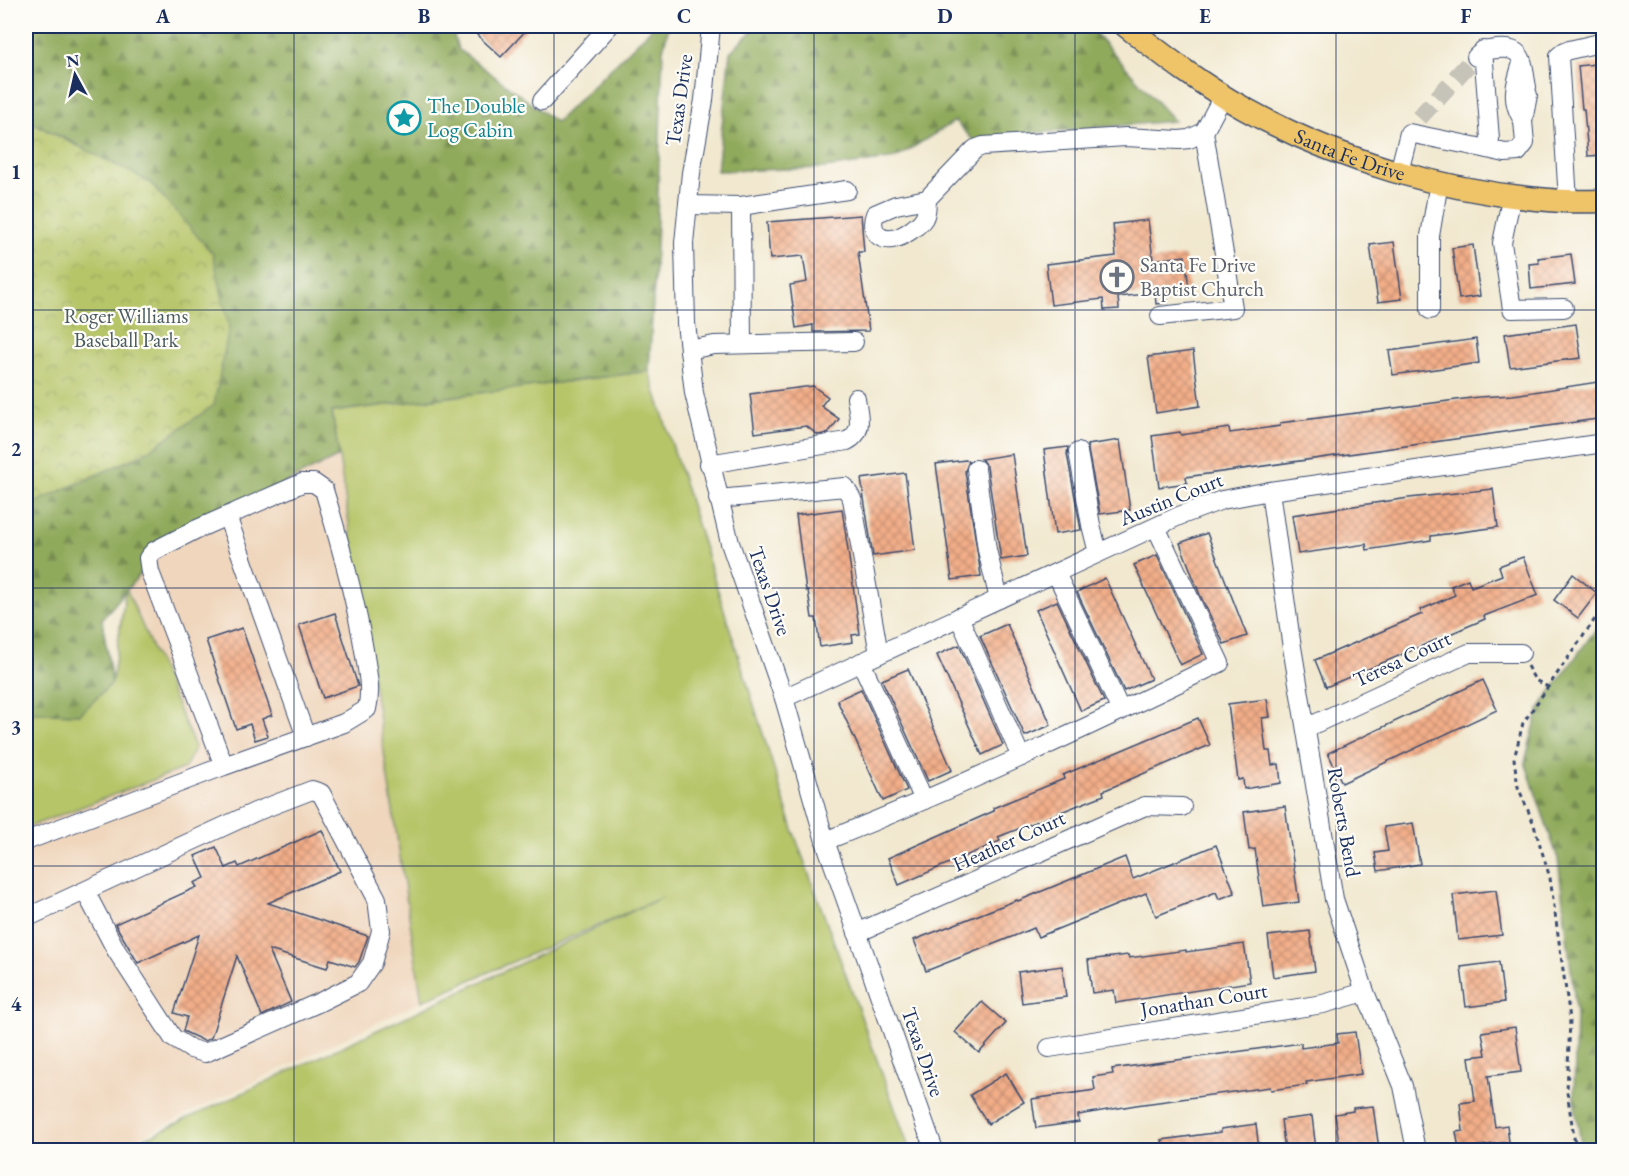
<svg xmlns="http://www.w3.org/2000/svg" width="1629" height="1176" viewBox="0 0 1629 1176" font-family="'EB Garamond',serif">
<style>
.built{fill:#efd6bc}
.grass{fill:#b6c568;stroke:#687a63;stroke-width:1.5}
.forest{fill:url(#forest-firs);stroke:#566c5d;stroke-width:1.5}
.park{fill:url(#park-crowns);stroke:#687a63;stroke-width:1.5}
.building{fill:url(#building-cross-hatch)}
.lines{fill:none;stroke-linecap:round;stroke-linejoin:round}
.minor-tunnel{stroke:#c6c3b8;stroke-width:18;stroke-dasharray:18 9;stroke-linecap:butt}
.minor-casing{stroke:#3b4b6f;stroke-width:20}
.major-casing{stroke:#3b4b6f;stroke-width:25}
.path{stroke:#3b4b6f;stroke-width:3;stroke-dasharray:4.5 4.5;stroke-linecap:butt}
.minor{stroke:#fff;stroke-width:18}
.major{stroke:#efc469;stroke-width:22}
.grid{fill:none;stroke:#1b2f5e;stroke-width:1.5;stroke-opacity:0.55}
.labels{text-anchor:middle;stroke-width:4.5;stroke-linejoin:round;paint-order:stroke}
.street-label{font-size:21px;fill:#1b2f5e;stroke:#fdfcf7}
.culture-label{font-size:21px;fill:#0d838f;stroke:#fdfcf7;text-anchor:start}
.worship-label{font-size:21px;fill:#5b616d;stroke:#fdfcf7;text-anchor:start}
.park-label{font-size:21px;fill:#4a5c61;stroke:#fdfcf7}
.neatline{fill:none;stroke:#1b2f5e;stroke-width:2}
.grid-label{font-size:20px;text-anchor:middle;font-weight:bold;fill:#1b2f5e}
</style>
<defs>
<pattern id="forest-firs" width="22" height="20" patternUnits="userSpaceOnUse" patternTransform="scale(1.5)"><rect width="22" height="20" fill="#90aa5c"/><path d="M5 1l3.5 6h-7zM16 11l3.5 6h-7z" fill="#758b4f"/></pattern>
<pattern id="park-crowns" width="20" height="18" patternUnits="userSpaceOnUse" patternTransform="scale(1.5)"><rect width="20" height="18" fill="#b6c568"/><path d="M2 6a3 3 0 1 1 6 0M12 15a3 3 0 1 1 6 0" fill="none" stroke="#93a059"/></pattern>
<pattern id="building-cross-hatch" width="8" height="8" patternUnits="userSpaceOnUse" patternTransform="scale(1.5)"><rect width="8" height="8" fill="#f3ae88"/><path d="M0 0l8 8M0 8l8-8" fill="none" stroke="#c48e72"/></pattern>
</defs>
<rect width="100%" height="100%" fill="#fdfcf7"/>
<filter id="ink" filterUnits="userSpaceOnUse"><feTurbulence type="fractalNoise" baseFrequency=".0167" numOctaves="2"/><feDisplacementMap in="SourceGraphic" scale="12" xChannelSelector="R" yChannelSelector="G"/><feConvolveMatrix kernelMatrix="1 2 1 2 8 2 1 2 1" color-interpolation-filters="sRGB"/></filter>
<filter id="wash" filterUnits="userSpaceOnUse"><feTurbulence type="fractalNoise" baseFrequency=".008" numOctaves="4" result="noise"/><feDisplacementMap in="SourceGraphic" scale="24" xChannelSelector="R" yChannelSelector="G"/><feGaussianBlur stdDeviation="1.35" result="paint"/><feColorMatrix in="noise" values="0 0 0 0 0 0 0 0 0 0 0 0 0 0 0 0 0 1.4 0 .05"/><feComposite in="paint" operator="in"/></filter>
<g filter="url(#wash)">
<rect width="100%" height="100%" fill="#f1e8cf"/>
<polygon class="built" points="339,456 422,1001 113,1150 26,1150 26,828 185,768 195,747 126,588 175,533 255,498"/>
<g class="grass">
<polygon points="649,371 795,836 910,1150 120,1150 663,897 422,1001 332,412"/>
<polygon points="126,588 195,747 185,768 26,828 26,712 80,714 112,683"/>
</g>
<g class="forest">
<polygon points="26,26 451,26 458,49 556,122 654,26 669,26 663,50 656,248 649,371 332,412 339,456 255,498 175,533 102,619 112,683 80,714 26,712 26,517 38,501 143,454 78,145 26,120"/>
<polygon points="757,26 1089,26 1174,121 1037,133 974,141 955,121 896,158 825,168 717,171 730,52"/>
<polygon points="1603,619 1604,1150 1582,1150 1574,1100 1576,1012 1558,859 1525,762 1539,708"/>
</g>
<polygon class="park" points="26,120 150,182 213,254 229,327 214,405 143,454 38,501 26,517"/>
<g id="blocks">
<g class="building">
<polygon points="486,26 530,26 501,57 477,35"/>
<polygon points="1604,63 1604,155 1588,156 1584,109 1582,109 1578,66"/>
<polygon points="861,215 864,252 858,252 869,331 813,332 813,325 796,328 790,285 807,282 803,256 770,259 767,222"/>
<polygon points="1148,220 1153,260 1185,256 1189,289 1166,291 1168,303 1156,304 1155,293 1118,297 1119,309 1104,310 1103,299 1051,305 1046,264 1116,256 1113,224"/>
<polygon points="1394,242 1402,299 1378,302 1370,245"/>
<polygon points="1473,245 1480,296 1459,299 1452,248"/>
<polygon points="1571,254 1575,284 1531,289 1529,264 1539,263 1538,258"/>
<polygon points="1576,324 1581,358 1510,367 1505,334"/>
<polygon points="1476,339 1479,363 1393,375 1389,351"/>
<polygon points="1193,351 1200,406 1156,413 1148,357"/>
<polygon points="1604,381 1604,418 1186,477 1187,483 1159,487 1152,436 1180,432 1181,435 1229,428 1230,433 1280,426 1280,423 1479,397 1513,395"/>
<polygon points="813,386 828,397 821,406 839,419 828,433 818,435 806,426 755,433 750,394"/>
<polygon points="1120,440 1130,510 1100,514 1087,445"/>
<polygon points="1068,447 1067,454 1081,530 1055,534 1044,450"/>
<polygon points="1012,454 1027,556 1001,560 987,467 981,459"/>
<polygon points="965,460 969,461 965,471 981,576 952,580 936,464"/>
<polygon points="905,473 915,550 873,556 861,479"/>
<polygon points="1493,489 1498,527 1431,536 1431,540 1367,550 1366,544 1298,554 1292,515 1409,498"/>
<polygon points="842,509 860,634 852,635 853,642 820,647 816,618 812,618 808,591 806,591 796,515"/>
<polygon points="1207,533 1247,636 1224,644 1200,595 1180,543"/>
<polygon points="1157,555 1203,654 1180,665 1134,565"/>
<polygon points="1523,557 1538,595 1484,616 1485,619 1326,687 1315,660 1422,614 1420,610 1455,595 1451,586 1468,579 1471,587 1502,575 1499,566"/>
<polygon points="1573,574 1597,593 1578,618 1554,600"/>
<polygon points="1105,578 1151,679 1124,691 1077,592"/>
<polygon points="1057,601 1104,701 1081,711 1036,610"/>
<polygon points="335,613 358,686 323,698 299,625"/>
<polygon points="1007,624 1051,725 1025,736 980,636"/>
<polygon points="242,628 272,715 262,719 268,736 255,740 250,724 236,729 206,640"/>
<polygon points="959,645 1003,745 982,755 937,655"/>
<polygon points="908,669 952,770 928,781 882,680"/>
<polygon points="1483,680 1497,710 1342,783 1328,753"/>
<polygon points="861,689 907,790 883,801 837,700"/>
<polygon points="1267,699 1270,717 1262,718 1266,751 1270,751 1272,765 1279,764 1281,783 1244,789 1243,779 1238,780 1228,704"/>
<polygon points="1198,718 1210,745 1103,791 1104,795 998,837 1000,841 899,885 888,858 994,811 993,808 1064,779 1063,775"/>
<polygon points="1285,806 1299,902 1263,907 1255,849 1249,850 1244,812"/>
<polygon points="1413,823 1420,864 1378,871 1375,853 1388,851 1384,827"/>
<polygon points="322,830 340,871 268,903 368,936 359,962 355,967 330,959 327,968 269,950 291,1002 262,1016 237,956 211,1038 204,1041 183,1031 187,1017 174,1013 199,935 138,963 115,924 197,887 194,883 205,878 195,856 216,847 226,868 237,863 239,867"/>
<polygon points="1216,845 1235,893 1219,899 1216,892 1156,916 1146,893 1038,937 1034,928 926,971 914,940 1017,900 1018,901 1125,857 1133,879"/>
<polygon points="1496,890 1502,935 1458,940 1453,895"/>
<polygon points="1310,931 1315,971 1273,977 1268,936"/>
<polygon points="1244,944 1250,982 1116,1003 1114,990 1092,993 1088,960 1128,955 1129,958 1186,950 1186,952"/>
<polygon points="1499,962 1504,1002 1466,1007 1461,967"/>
<polygon points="1062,966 1066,997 1022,1003 1018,972"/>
<polygon points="982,1002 1006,1023 979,1053 955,1032"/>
<polygon points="1515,1027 1521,1072 1488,1076 1495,1127 1507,1125 1509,1142 1459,1149 1456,1132 1463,1131 1460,1103 1475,1101 1469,1057 1486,1055 1482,1032"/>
<polygon points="1355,1032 1361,1074 1306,1082 1307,1085 1271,1090 1270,1087 1136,1105 1078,1115 1079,1122 1036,1128 1032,1099 1095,1090 1093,1077 1113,1074 1112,1069 1301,1043 1301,1048 1338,1043 1337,1034"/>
<polygon points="1006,1073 1024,1102 988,1124 970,1095"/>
<polygon points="1373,1106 1379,1149 1340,1150 1335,1114 1353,1111 1353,1108"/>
<polygon points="1312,1116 1316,1150 1285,1150 1281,1120"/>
<polygon points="1256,1124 1259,1150 1164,1150 1162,1140 1221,1132 1221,1129"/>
</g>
</g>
</g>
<g filter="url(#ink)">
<use href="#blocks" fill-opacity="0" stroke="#3b4b6f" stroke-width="1.5"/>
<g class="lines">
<polyline class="minor-tunnel" points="1419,118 1473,59"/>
<defs>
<g id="minor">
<polyline points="711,26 704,100 691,173 684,243 686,323 694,393 730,543 784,698 825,841 934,1150"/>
<path d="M1476,57C1483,50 1488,50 1497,49C1526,46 1522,64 1527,87"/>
<polyline points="542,101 609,26"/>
<path d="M1521,117C1510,98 1516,82 1522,63"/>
<polyline points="1488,149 1505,153 1518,152 1525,143 1523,121 1528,95"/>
<polyline points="1399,172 1409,133 1488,149 1490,139 1483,50"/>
<polyline points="1512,195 1502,243 1512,309 1564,308"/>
<path d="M927,199C927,205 927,213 924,218C919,226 902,238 892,239C876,241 870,227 875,214L896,205L927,199L975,149L983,146L1126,137L1179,140L1189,139L1204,132"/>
<polyline points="1568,201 1559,56 1565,51 1604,42"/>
<polyline points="688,205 741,206 847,190"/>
<polyline points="741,206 742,344"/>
<polyline points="1430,310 1430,236 1439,182"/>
<polyline points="1160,316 1233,308 1204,132 1223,96"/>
<polyline points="689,350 714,345 854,342"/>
<polyline points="1078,452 1091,525 1098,553"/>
<path d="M709,464L847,441C865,432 858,414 856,398"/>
<polyline points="976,469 987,550 999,599"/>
<polyline points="1270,491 1291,641 1334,899 1365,992 1403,1086 1416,1150"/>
<polyline points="718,499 845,487 852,499 879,654"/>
<polyline points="227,516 306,737"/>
<polyline points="1056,573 1121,711"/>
<polyline points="959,617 1021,757"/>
<polyline points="861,662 924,800"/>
<polyline points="784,698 1179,516 1222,500 1270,491 1604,443"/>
<polyline points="1306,728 1469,653 1521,653"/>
<path d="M26,841L224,766L150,572L148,558L154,551L195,530L302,483H314L324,490C340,543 355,596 364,650C367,671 372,689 367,709L344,723L224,766"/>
<path d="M825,841C959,788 1090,726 1220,663L1156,527"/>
<polyline points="26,918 255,812 312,790 321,793 377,899 381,931 372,963 358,983 320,1002 205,1053 191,1049 173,1038 116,950 85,891"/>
<polyline points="857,933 1145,806 1182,807"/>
<polyline points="1049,1048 1323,1004 1365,992"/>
</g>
<g id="major">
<path id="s1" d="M1126,26C1164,56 1203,86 1245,109C1337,160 1445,192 1549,200C1567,202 1585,201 1604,201"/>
</g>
</defs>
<use href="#minor" class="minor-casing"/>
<use href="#major" class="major-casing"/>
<g class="path">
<polyline points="1527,666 1535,680 1548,687"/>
<polyline points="1576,1150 1567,1092 1570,1019 1550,878 1533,822 1518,787 1514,759 1523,723 1604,606"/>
</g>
<use href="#minor" class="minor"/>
<use href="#major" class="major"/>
</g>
</g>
<path class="grid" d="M294,26V1150M554,26V1150M814,26V1150M1075,26V1150M1336,26V1150M26,310H1604M26,588H1604M26,866H1604"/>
<defs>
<symbol id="sight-ring" viewBox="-11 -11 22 22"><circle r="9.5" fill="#fdfcf7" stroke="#0f9aa8" stroke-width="1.5"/><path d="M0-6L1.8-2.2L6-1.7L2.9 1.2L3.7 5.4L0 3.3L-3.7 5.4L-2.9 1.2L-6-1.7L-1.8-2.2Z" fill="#0f9aa8"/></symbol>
<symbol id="church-ring" viewBox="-11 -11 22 22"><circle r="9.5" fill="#fdfcf7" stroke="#6b7280" stroke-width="1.5"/><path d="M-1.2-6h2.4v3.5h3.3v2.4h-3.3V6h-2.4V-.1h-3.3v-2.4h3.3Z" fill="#6b7280"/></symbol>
</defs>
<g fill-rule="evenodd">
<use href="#sight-ring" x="385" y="99" width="38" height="38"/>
<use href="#church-ring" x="1098" y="258" width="38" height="38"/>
</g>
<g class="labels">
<g class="street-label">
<text transform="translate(679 100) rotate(-82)" y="7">Texas Drive</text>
<text dy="7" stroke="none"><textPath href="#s1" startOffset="260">Santa Fe Drive</textPath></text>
<text transform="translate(1171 499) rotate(-22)" y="7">Austin Court</text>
<text transform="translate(770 591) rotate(71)" y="7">Texas Drive</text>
<text transform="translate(1402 659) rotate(-25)" y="7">Teresa Court</text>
<text transform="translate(1344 822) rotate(80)" y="7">Roberts Bend</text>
<text transform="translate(1009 841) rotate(-24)" y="7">Heather Court</text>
<text transform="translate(1204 1000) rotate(-9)" y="7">Jonathan Court</text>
<text transform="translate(923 1052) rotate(71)" y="7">Texas Drive</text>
</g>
<g class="culture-label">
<text x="427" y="113">The Double<tspan x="427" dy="24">Log Cabin</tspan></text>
</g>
<g class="worship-label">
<text x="1140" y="272">Santa Fe Drive<tspan x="1140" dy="24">Baptist Church</tspan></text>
</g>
<g class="park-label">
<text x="126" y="323">Roger Williams<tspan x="126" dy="24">Baseball Park</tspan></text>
</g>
</g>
<rect width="1629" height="1176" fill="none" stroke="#fdfcf7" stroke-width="66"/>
<g transform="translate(75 75) rotate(352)" stroke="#fdfcf7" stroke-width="4.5" paint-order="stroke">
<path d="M0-4.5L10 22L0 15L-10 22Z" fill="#1b2f5e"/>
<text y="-9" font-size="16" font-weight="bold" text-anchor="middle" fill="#1b2f5e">N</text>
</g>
<rect x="33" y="33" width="1563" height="1110" class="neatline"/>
<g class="grid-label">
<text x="163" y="23">A</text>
<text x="424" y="23">B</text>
<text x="684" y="23">C</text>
<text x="945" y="23">D</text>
<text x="1205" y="23">E</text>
<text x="1466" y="23">F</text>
<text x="16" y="179">1</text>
<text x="16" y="456">2</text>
<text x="16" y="734">3</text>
<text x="16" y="1011">4</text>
</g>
</svg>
